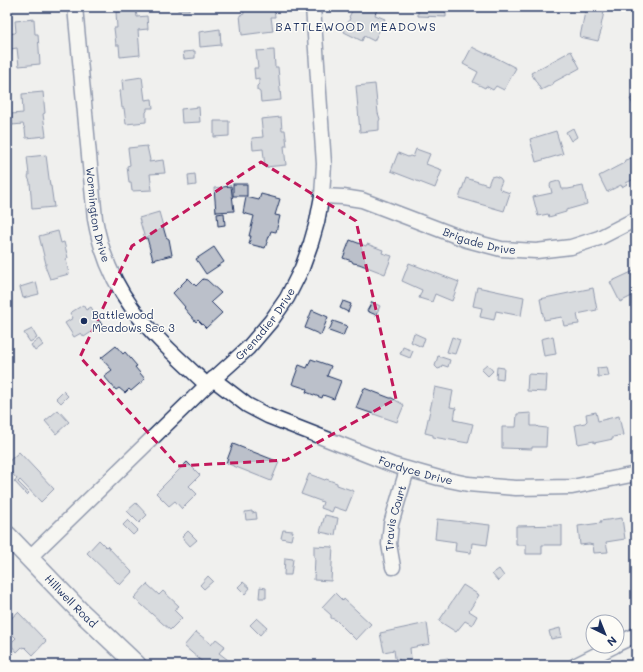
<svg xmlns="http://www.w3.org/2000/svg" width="643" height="672" viewBox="0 0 643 672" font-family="Mali,sans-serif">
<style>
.building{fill:#bbc0ca;stroke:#1b2f5e}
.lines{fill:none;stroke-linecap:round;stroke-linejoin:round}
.minor-casing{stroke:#1b2f5e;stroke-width:17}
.tertiary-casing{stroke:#1b2f5e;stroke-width:21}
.minor{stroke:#fdfcf7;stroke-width:14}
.tertiary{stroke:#fdfcf7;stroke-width:18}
.marked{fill:none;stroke:#c2185b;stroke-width:3;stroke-dasharray:8 5;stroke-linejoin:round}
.poi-dot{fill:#1b2f5e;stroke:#fdfcf7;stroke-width:1.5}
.labels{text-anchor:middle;stroke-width:3;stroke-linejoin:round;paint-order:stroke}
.street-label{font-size:11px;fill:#1b2f5e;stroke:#fdfcf7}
.poi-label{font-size:11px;fill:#1b2f5e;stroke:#fdfcf7;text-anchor:start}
.neighbourhood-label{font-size:12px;letter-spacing:1px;fill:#1b2f5e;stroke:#fdfcf7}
</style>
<rect width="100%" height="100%" fill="#f0f0ee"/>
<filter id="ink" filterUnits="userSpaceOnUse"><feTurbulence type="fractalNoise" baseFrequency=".025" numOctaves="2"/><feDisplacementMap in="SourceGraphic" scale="8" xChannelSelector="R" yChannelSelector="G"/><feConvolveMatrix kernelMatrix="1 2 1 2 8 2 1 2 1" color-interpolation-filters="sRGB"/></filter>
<g filter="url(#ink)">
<g class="building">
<rect x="178" y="7" width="11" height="3"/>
<polygon points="243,7 274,7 275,17 271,17 273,31 242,35 240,15 244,14"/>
<polygon points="354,7 378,7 375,15 385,19 374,41 364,36 362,41 344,32 350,18 349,17"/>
<polygon points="418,7 446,7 446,17 418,16"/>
<polygon points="586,7 605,7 601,26 602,28 598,41 580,37"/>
<polygon points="136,10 137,17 147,16 148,29 138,30 140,55 120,57 119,45 116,45 114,28 117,28 116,12"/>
<polygon points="34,19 35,34 38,34 40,64 19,66 17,48 11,49 11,55 7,55 7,34 15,33 16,32 15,21"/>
<polygon points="220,29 221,45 200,47 199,32"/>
<polygon points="472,47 486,54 487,53 516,68 504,90 496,86 493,90 486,86 485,88 473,82 478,72 463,64"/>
<polygon points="274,50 275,67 278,67 281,100 261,102 260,92 257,90 257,86 259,84 259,78 255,79 254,68 258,68 256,51"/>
<polygon points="195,51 195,58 184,59 183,52"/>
<polygon points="571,51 580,68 554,82 553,84 541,90 531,73"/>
<polygon points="142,77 145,100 152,99 153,108 147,108 147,111 146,112 146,122 126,124 124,108 122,108 120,91 123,90 122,80"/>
<polygon points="375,84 378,113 380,119 379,121 379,130 360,132 356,86"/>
<polygon points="43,92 45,113 43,114 46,136 26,138 25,129 23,124 12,125 11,114 23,113 22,94"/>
<polygon points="636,95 636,110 630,99"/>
<polygon points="199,107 200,122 182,123 181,109"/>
<polygon points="281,117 282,130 285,130 287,146 284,146 286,165 265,167 263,149 253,150 252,138 263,137 261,119"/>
<polygon points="214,121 229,121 229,136 214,137"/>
<polygon points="573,128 577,137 571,141 566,132"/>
<polygon points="556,131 563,154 536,162 530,139"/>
<polygon points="147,146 150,160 149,162 163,160 165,173 150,174 152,190 132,191 131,183 129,183 127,166 130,165 128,148"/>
<polygon points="416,149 430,154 426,164 442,170 435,188 391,171 398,153 408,157 410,156 413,157"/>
<polygon points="46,155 50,186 51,186 54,207 32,209 30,182 28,177 29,175 27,157"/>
<polygon points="636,157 636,178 626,183 627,184 622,187 621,185 607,192 599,176 624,163 625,160"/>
<polygon points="195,174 196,185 189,186 188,175"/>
<polygon points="495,176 500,178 502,181 499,188 501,190 510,193 504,211 459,198 466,178 488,185 491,177"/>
<polygon points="558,181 560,182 562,189 568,189 583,186 587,204 566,210 566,212 549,217 548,214 538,216 533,197 552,193 550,185 551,183"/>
<rect x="233" y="184" width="14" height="12"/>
<polygon points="231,186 234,211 216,212 214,188"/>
<polygon points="261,194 280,199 275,215 280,216 276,232 271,231 265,248 249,244 251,236 249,236 254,216 243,213 246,197 259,200"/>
<polygon points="159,212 166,237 169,239 172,255 153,260 147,238 145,239 139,218"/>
<polygon points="224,213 225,225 218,226 217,214"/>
<polygon points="58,231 61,243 64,242 68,258 66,259 69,274 50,279 45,266 46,264 39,236"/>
<polygon points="350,240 366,246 367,244 383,250 382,253 392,256 385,274 359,264 353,263 352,261 343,258"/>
<polygon points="214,247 224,262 206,274 196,259"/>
<polygon points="409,263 459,282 452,301 435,294 432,302 419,298 422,290 402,281"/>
<polygon points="636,270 636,294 620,302 610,282"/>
<polygon points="188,278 196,286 203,279 207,280 221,293 211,302 222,313 206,328 198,320 196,322 184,308 185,307 173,293"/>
<polygon points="36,282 39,294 23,298 20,287"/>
<polygon points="477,287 524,297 521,316 496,311 494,320 480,317 482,308 473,306"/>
<polygon points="593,288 597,310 577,314 579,324 564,326 562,317 544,320 540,299"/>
<polygon points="343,301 351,304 348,312 340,308"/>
<polygon points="372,302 380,306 376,315 367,311"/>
<polygon points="83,305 86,310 91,307 102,325 84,337 81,333 74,337 65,323 73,318 70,313"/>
<polygon points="312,310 328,317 321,335 305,328"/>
<polygon points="333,321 347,326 343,336 329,331"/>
<polygon points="32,329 37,338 30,342 24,333"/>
<polygon points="414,333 425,338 422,347 411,342"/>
<polygon points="553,336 556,354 544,356 541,339"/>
<polygon points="452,337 460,340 455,354 447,352"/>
<polygon points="39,339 43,345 35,351 31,345"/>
<polygon points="116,346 123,354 125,352 137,366 135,367 145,379 131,391 129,389 125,393 119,388 116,390 104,376 112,370 101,358"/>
<polygon points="403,347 413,351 410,358 400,354"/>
<polygon points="438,356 450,360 448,367 442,365 441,368 438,369 435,366"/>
<polygon points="311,359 331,366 327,376 341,381 334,399 323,395 322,398 306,392 307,389 292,384 299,365 307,368"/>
<polygon points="487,364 493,371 488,376 481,369"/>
<polygon points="497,367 504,368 503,380 496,379"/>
<polygon points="607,367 609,376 598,377 597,368"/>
<polygon points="528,374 547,375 546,392 527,391"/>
<polygon points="435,387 453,391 450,407 456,408 454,420 473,424 468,443 433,437 433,435 425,433"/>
<polygon points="364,388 390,398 392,398 397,401 404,405 397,422 356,408"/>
<polygon points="63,391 68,396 61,403 56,398"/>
<polygon points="58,410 69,422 56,434 45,421"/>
<polygon points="596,412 598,421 619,416 623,435 613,437 613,439 594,443 594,441 578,444 575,425 585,423 587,421 586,414"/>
<polygon points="531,413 531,426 537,426 538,427 547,428 546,447 532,447 532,449 502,448 502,427 516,427 517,414"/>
<polygon points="233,444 279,462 271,481 226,463"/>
<polygon points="19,452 54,489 41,502 20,480 18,482 29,493 27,495 14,481 17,479 7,468 7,463"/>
<polygon points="187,462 200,475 189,486 197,494 182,509 175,501 169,506 156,493"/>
<polygon points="309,474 325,480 326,479 337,483 337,485 354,491 346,511 334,507 332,512 321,508 323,502 301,494"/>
<polygon points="136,503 147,515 139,523 127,511"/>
<polygon points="252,511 252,513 256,512 257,519 246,520 245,512"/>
<polygon points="325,515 338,518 335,535 320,532"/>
<polygon points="622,518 625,539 606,542 608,552 594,553 593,545 589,544 580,545 578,526 601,523 600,521"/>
<polygon points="437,519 490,525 487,545 472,543 471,553 455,551 456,542 435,539"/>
<polygon points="128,520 138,530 133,535 123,525"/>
<polygon points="562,525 562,545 542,545 542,554 526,554 526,545 516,545 516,526"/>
<polygon points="283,530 293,531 291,540 281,538"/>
<polygon points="188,531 197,540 190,546 182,537"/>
<polygon points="99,540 106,547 107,546 132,572 120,585 87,553"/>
<polygon points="314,546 333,547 331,581 314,580 315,557 314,557"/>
<polygon points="285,558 293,559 291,575 284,575"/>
<polygon points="499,569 504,576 498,581 492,574"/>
<polygon points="208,576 213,581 204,589 200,585"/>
<polygon points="243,582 250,588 245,594 238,587"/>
<polygon points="147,584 159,595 163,591 179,606 174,610 182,618 170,630 134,598"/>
<polygon points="463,585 479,595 469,611 477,616 472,625 465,621 456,632 439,621"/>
<polygon points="260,587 266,588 266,598 259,598"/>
<polygon points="335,593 343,601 344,599 371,624 356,640 336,620 331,618 331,615 322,607"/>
<polygon points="18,612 46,641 33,655 25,647 24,648 22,647 17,652 10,644 16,638 7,629 7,622"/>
<polygon points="257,618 267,627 260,635 250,625"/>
<polygon points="427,623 430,644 410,648 411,658 410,661 400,663 399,659 397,660 395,658 394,650 384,652 380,633"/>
<polygon points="560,628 562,637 551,639 549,631"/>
<polygon points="196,632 210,643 210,644 211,645 216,639 225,646 219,653 232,663 230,665 206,665 184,646"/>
<polygon points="448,658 449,665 426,665 426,661"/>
</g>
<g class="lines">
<defs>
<g id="minor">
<path id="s1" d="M75,7L95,219C109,298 151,333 207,385"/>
<path id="s2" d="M322,196L343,197L362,200L467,240L501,249L536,251L571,247L599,238L636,219"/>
<path id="s3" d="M213,379L247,405L268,416L393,465L439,478L468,484L516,488L572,487L636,474"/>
<path id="s4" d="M29,558L207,385L248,348L271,321L287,298L302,268L311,243L317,222L322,196L324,164L313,7"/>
<path id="s5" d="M393,567L389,544L391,524L407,470"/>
<polyline points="617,644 636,635"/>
<polyline points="576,665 614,646"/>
</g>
<g id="tertiary">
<path id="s6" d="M7,535L79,610L137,665"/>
</g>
</defs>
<use href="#minor" class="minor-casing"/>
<use href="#tertiary" class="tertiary-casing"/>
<use href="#minor" class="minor"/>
<use href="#tertiary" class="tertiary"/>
</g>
</g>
<path d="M0 0H643V672H0ZM261,162L356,221L396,399L286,460L178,466L80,357L132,246Z" fill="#f0f0ee" fill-opacity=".55" fill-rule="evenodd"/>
<path class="marked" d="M261,162L356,221L396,399L286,460L178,466L80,357L132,246Z"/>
<circle class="poi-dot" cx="84" cy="321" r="4"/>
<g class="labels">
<g class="street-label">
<text dy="4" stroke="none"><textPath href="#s1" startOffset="209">Wormington Drive</textPath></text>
<text dy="4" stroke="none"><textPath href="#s2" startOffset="165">Brigade Drive</textPath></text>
<text dy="4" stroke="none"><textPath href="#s4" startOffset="333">Grenadier Drive</textPath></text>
<text dy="4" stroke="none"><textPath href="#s3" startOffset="224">Fordyce Drive</textPath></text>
<text dy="4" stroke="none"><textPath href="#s5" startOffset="50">Travis Court</textPath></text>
<text dy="4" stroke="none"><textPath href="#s6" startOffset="92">Hillwell Road</textPath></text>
</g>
<g class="poi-label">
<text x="92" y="319">Battlewood<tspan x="92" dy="13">Meadows Sec 3</tspan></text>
</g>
<g class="neighbourhood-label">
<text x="356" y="31">BATTLEWOOD MEADOWS</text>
</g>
</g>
<rect width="643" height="672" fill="none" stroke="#fdfcf7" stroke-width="24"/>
<rect x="12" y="12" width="619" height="648" fill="none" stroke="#1b2f5e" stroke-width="1.5" filter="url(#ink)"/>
<g transform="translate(605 634) rotate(137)"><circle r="19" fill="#fdfcf7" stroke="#a3aaba"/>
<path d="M0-3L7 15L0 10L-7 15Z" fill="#1b2f5e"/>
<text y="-6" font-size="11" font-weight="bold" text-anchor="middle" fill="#1b2f5e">N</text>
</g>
</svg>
